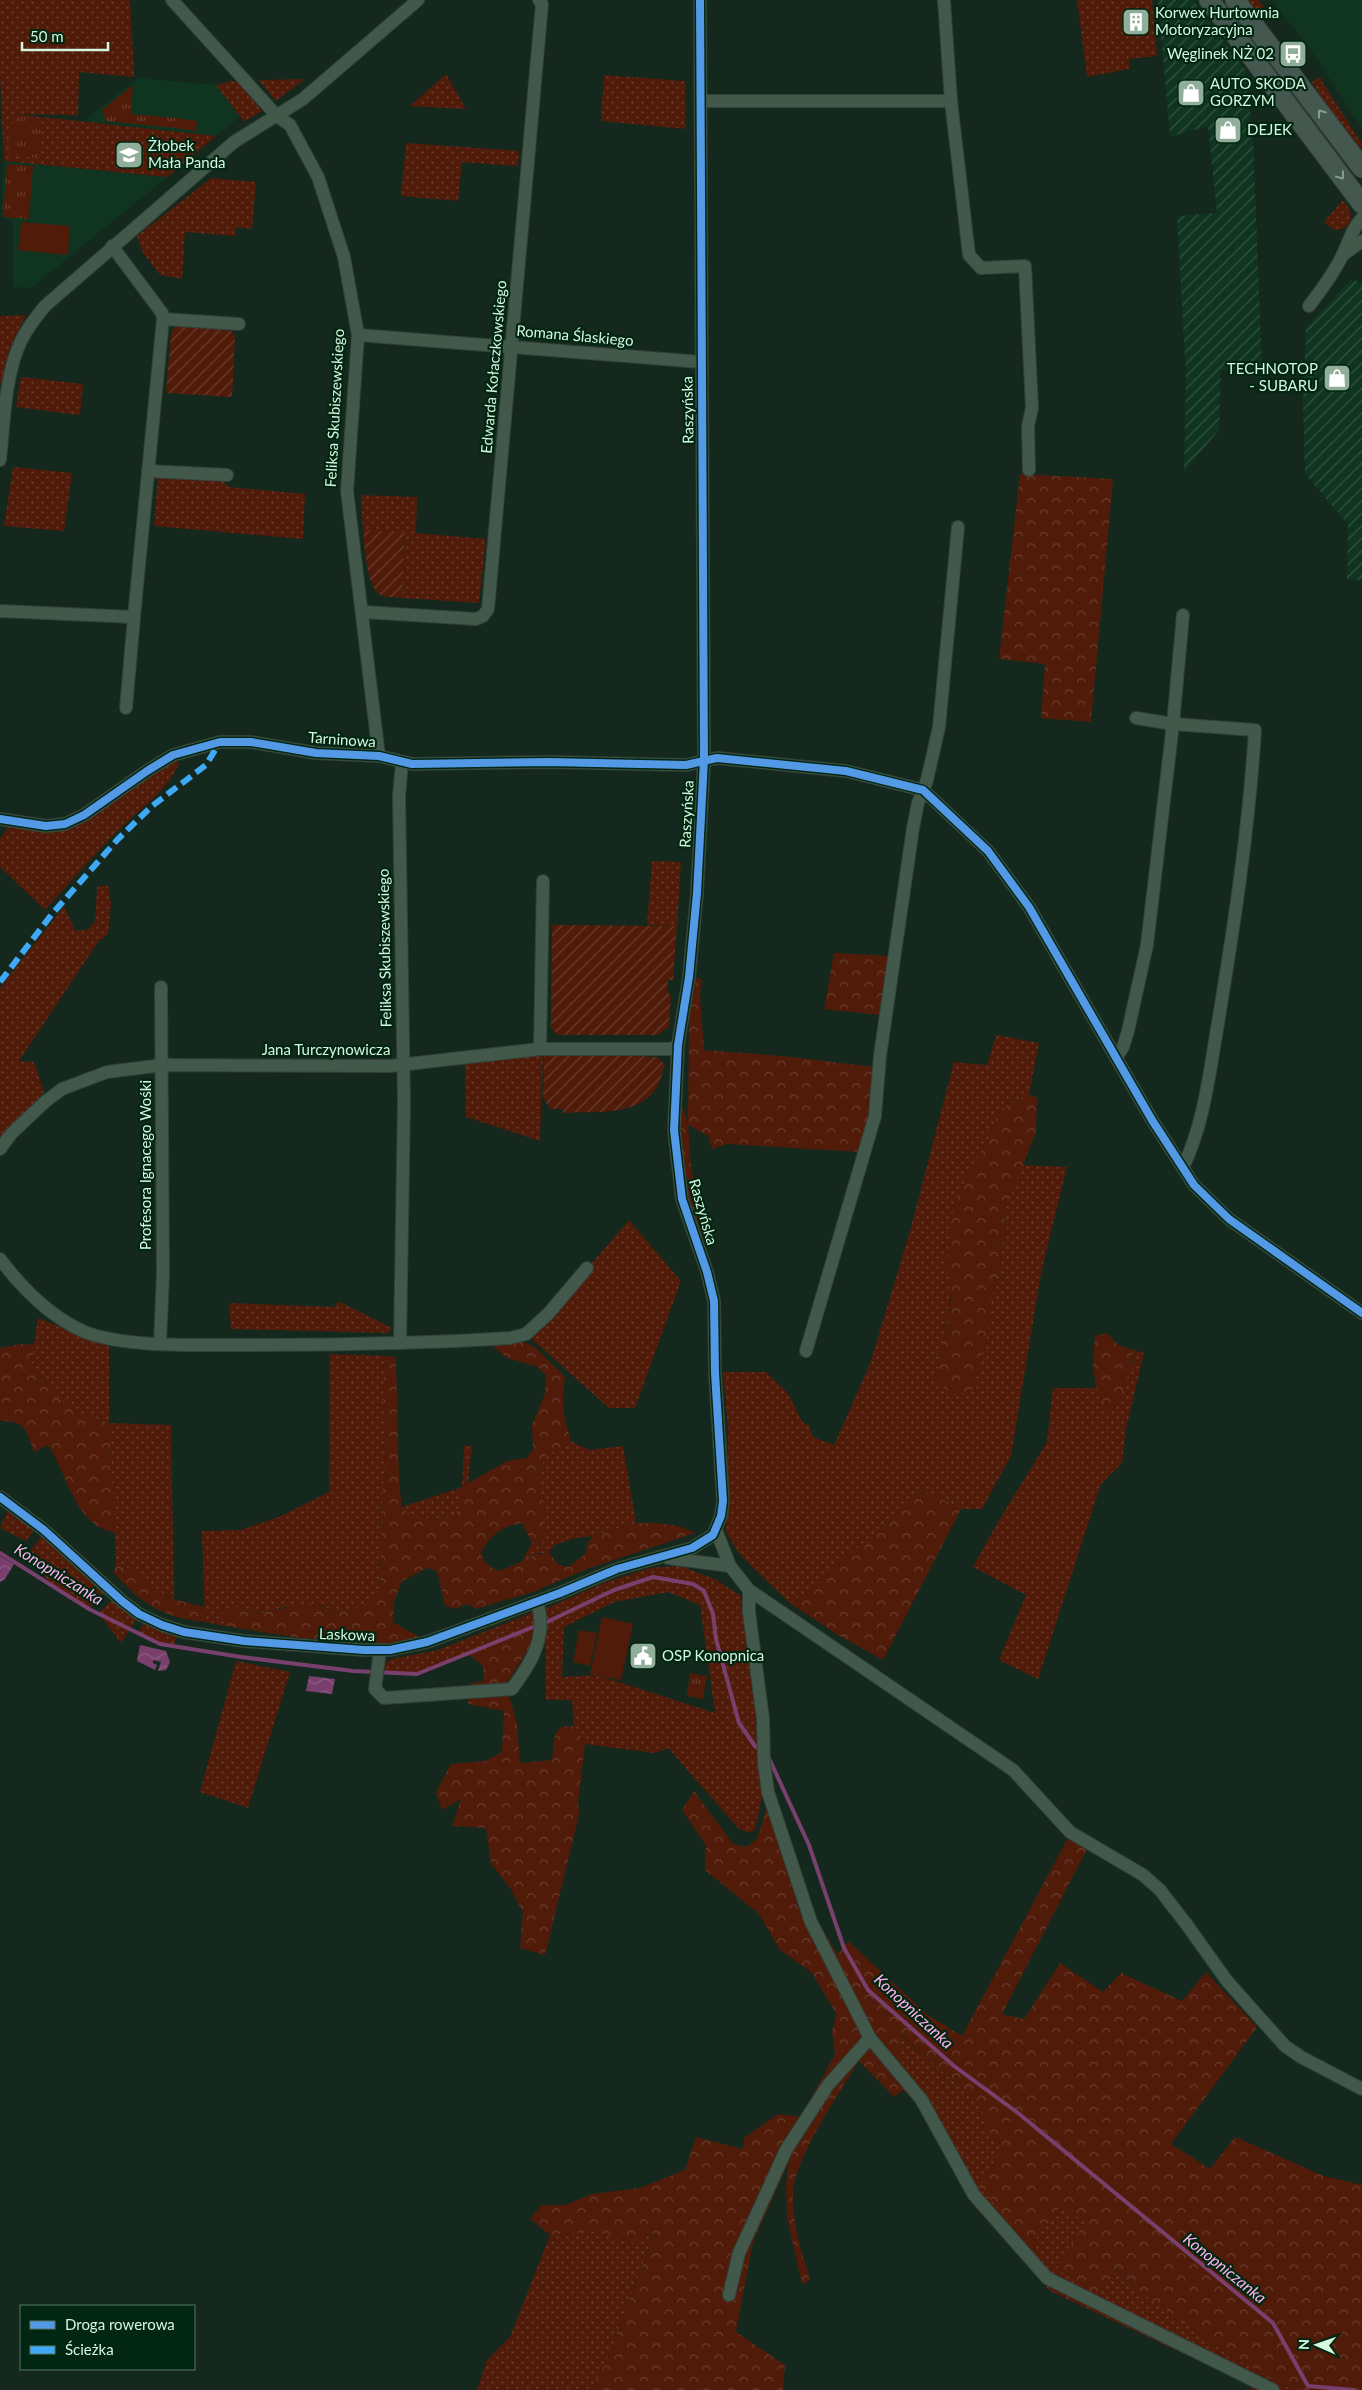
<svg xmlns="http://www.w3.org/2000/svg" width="1362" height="2390" viewBox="0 0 1362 2390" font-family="Lato,sans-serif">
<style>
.built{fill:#0f3520}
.industrial{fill:url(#industrial-furrows)}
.grass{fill:url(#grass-dots);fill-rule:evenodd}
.forest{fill:url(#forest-crowns)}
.park{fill:url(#park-tufts)}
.garden{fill:url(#garden-furrows)}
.pitch{fill:#511b0a}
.water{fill:url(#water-waves)}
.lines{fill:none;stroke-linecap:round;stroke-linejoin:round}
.stream{stroke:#79406e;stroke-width:4}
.street-casing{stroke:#314238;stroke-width:14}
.secondary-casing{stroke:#314238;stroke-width:21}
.street{stroke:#41584a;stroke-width:12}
.secondary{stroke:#44584f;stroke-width:19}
.quiet{stroke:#3fa9f5;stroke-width:6;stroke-dasharray:12 6;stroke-linecap:butt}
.cycleway-casing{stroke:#012612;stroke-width:11}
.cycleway{stroke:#5399e6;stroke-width:8}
.oneway{stroke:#859f90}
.labels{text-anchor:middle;stroke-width:4.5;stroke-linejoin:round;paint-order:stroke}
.poi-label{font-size:15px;fill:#d5f6df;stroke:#012612;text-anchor:start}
.street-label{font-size:15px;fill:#d5f6df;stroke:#012612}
.water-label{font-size:16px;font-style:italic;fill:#ffb3ed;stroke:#012612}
</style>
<defs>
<pattern id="industrial-furrows" width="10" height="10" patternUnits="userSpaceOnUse" patternTransform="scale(1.25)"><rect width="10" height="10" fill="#0f3520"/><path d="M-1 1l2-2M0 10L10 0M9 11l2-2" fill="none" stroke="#315340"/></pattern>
<pattern id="grass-dots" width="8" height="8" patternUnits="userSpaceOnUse" patternTransform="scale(1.25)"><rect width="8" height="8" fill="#511b0a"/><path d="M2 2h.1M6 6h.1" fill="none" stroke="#693d2d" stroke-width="1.8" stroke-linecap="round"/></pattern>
<pattern id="forest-crowns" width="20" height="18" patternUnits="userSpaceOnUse" patternTransform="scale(1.25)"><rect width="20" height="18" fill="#511b0a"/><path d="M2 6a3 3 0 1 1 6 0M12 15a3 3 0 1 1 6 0" fill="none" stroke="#693d2d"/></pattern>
<pattern id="park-tufts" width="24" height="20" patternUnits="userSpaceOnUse" patternTransform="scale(1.25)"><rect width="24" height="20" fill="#511b0a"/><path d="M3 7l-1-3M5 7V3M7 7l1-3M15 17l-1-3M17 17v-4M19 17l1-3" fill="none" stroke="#693d2d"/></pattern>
<pattern id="garden-furrows" width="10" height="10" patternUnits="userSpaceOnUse" patternTransform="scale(1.25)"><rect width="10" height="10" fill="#511b0a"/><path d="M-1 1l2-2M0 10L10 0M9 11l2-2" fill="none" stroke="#693d2d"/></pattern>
<pattern id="water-waves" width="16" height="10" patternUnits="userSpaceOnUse" patternTransform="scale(1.25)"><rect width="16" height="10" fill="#79406e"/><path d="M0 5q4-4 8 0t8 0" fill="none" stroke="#8b5c82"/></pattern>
</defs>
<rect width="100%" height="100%" fill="#14281d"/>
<g class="built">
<polygon points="1271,0 1362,0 1362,128 1309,47"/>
<polygon points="138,78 216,85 241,116 216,136 84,121"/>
<polygon points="4,161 167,177 31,288 13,287 13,220 1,218"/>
</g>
<g class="industrial">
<polygon points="1158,0 1193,0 1246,71 1253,138 1262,371 1221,370 1219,430 1184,472 1186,376 1177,216 1217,213 1208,126 1170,137"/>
<polygon points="1351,279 1362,283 1362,580 1347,581 1348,524 1305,474 1303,403 1306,328"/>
</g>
<g class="grass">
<polygon points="0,0 130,0 134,77 79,72 78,115 14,114 216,136 167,177 4,161 0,75"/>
<polygon points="1077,0 1152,0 1157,56 1129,59 1129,69 1087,77"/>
<polygon points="1245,0 1258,0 1271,15 1265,20"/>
<polygon points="446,74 466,109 410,106"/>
<polygon points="604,75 685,81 686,129 601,121"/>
<path d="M1319,77L1362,144V148C1339,136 1326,103 1312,82Z"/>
<polygon points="305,79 276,101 259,80"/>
<polygon points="231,81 239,82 262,111 244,122 216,85"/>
<polygon points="406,143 519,151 518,166 462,162 458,201 401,196"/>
<polygon points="211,178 256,182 252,229 236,227 235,236 185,232 182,279 160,275 143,253 137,236"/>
<path d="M1343,200C1351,210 1356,220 1343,229L1334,230L1324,222Z"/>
<polygon points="26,315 9,350 2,383 0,383 0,316"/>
<polygon points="21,377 83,384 80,415 16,407"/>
<polygon points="13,467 72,473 64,531 4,526"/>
<polygon points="158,475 223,481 229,487 305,494 303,539 154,526"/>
<polygon points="361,495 417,497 416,533 486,539 479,603 402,598 405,533 363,530"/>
<path d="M176,758L179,764C166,793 140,808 118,831C92,856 69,884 45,910L0,867V838L11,824L47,829Z"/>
<polygon points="652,861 681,862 677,926 647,925"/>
<polygon points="108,885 111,904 108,934 98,942 19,1061 34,1062 44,1092 0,1139 0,988 64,906 75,930 87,930 95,922 97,887"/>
<polygon points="996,1035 1039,1043 1029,1094 999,1110 991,1133 952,1290 936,1382 972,1390 987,1339 990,1301 1001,1264 1005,1211 1022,1165 1067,1167 1041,1273 1011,1456 982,1509 961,1509 920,1488 887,1523 791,1604 750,1565 738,1552 726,1532 728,1427 723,1372 766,1372 787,1392 803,1423 809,1425 813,1437 834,1445 870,1364 910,1231 954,1062 987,1065"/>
<polygon points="543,1052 540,1141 466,1117 465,1063"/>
<polygon points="629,1220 681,1281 635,1408 609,1408 526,1334 548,1314"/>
<polygon points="338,1301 392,1328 388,1333 231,1329 229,1303 336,1307"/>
<path d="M38,1318L109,1346V1423L171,1425L174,1600L144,1582L116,1560L109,1423C88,1416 65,1410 52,1391C45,1380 40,1372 31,1362Z"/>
<polygon points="1133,1350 1144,1353 1126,1429 1122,1463 1101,1484 1038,1679 999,1660 1026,1595 973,1567 999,1520 1047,1442 1053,1388 1096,1388 1108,1410 1133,1363"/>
<polygon points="330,1354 386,1356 384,1366 383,1400 387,1442 382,1502 383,1517 380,1573 381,1591 353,1611 339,1612 322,1606 286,1607 262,1613 236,1607 222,1610 225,1626 205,1622 202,1531 240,1530 279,1517 329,1492"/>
<polygon points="572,1442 590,1450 623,1446 636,1523 593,1536 576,1538 554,1545 549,1553 538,1553 522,1561 532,1543 542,1546 544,1507 538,1478 545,1456"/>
<polygon points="464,1446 472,1446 468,1483 463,1486 458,1511 445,1519 412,1517 402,1507 462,1487"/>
<polygon points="9,1508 35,1529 26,1541 0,1528"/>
<polygon points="43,1534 105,1592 89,1609 48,1581 29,1552"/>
<path d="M680,1566L715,1579L741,1596L760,1742L762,1796L755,1830L748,1833L738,1828L668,1748L655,1753L585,1744L574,1726L572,1700H546L545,1609L604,1583L650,1568ZM668,1592L700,1605L715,1713L597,1675L562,1677L564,1627L614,1602Z"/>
<polygon points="112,1600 137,1618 121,1643 102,1618 97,1614"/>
<polygon points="534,1612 538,1625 417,1674 384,1672 387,1660 438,1650"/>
<polygon points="144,1623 177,1637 173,1647 160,1644 137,1634"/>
<polygon points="236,1661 290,1672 248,1808 200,1792"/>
<polygon points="900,2034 980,2105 988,2130 1002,2148 1032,2244 1060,2206 1086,2222 1057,2269 1115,2269 1142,2293 1229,2355 1293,2390 1250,2390 1252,2386 1050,2291 975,2207 920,2106 903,2090"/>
<polygon points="596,2231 634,2243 655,2231 609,2355 592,2390 477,2390 487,2360 510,2337 550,2235"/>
</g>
<g class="forest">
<polygon points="1020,474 1113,479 1091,722 1041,718 1045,664 999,659"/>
<polygon points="834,953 890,956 881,1015 824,1009"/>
<path d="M695,977L702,980L700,995L704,1050L782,1056L875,1067L873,1101L859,1152L727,1144L712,1149L708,1136L688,1125L691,1168L709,1244L701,1242C679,1199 681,1145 679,1097L688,1123L689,1017Z"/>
<polygon points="1029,1094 1037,1098 1036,1132 1005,1211 1001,1264 990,1301 987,1339 972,1390 955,1396 936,1382 952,1293 946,1266 954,1201 991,1133 999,1110"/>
<path d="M1107,1333L1118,1345L1133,1350C1133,1372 1124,1390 1113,1410H1108L1096,1388L1093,1364L1095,1336Z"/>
<path d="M520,1340L536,1348L565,1377C561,1401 563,1420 572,1442L545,1456L538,1477L544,1507L545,1531L542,1546L532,1543L522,1523C501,1527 491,1534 481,1553L485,1562L497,1571C516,1567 530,1553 549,1553L559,1565L569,1567L586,1553L587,1544L593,1536L636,1523H657L679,1526L695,1533L587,1569L533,1592L476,1609L467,1604L456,1609L445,1606L437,1571L427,1568L402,1581L394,1602L393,1622L419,1637L412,1642L392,1644L300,1638L225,1626L222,1610L236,1607L262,1613L310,1603L339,1612L353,1611L381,1591L380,1573L383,1517L382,1502L387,1442L383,1401L384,1366L386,1356L396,1357L399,1482L402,1507L412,1517L445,1519L458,1511L463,1486L507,1461L527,1458L533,1449L532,1425L545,1394L546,1376L538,1367L507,1358L489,1343Z"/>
<path d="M21,1344L34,1345L31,1362C40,1372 45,1381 52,1391C65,1410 88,1416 109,1423L115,1533C109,1531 101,1529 96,1525C71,1507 65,1470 48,1445L34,1452C27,1431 25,1420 0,1421V1348Z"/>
<polygon points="920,1488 961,1509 883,1660 838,1635 791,1604 887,1523"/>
<path d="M116,1560L169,1598L205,1607V1622C164,1618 141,1604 114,1573Z"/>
<polygon points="538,1625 535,1638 506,1685 517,1724 520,1763 552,1760 555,1735 560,1727 574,1726 585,1744 578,1802 579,1815 545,1955 520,1948 523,1912 510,1888 491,1864 486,1828 452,1826 461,1799 442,1810 436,1792 451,1764 485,1761 502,1752 504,1711 468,1704 469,1684 484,1681 483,1666 468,1654"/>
<path d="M694,1791L733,1844L746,1847L757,1839L767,1807L801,1916L822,1928L838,1955L848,1941L928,2015L962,2036L1069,1836L1087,1849L1002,2014L1024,2019L1060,1963L1103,1992L1121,1973L1182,2001L1206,1972L1257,2027L1171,2144L1210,2169L1235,2137L1324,2176L1362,2185V2390H1293L1229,2355L1142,2293L1116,2269L1098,2297L1057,2269L1085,2222L1060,2206L1032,2245L979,2187L1002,2148L988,2130L980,2105L901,2034L903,2090L894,2097L859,2061C840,2092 794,2158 793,2194C792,2224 802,2252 810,2280L802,2284L787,2218L786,2183L789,2162L753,2242L736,2332L785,2365L783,2390H592L609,2355L655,2232L634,2243L596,2231L550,2235L530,2219L542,2205H565L592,2194L640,2188L685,2170L696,2137L743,2149L744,2138L778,2114L801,2117L835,2054L832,2032L836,2013L812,1973L780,1950L759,1914L705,1870L706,1846L682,1810Z"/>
</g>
<g class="park">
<polygon points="133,85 131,114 176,118 174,128 106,121 102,110"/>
<polygon points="13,116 42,119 39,158 9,155"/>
<polygon points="7,164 33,166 29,219 3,217"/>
<polygon points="690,1673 707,1676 703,1699 687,1696"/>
</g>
<g class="garden">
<polygon points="176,326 230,330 235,336 232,397 166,393 171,332"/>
<path d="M363,530L405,532L402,598C395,597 384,598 379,594C367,586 364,545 363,530Z"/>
<polygon points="552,925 677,926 673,980 668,980 667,991 671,996 669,1027 657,1035 558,1035 551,1028"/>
<path d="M544,1056H637L657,1057L665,1065C662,1072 660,1084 655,1090C635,1117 593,1111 563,1113V1109H550L543,1097Z"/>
</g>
<g class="pitch">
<polygon points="176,118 197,121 196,131 174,128"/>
<polygon points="21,222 70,226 68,255 18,250"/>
<polygon points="602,1617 633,1624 621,1680 590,1674"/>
<polygon points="579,1630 597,1633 590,1666 573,1662"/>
</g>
<g class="water">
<polygon points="0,1556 14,1564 5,1579 0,1582"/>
<polygon points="140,1645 166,1651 170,1662 166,1670 158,1671 161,1662 153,1660 153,1663 157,1665 155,1670 137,1661"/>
<polygon points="309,1676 335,1679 332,1694 306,1691"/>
</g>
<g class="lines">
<g class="stream">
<polyline points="0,1553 89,1609 160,1644 241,1657 353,1671 417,1674 538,1625"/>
<polyline points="547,1622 614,1590 653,1577 693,1584 704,1591 713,1614 716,1639 739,1723 755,1746 761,1750"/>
<polyline points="767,1754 809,1845 844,1948 868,1990 954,2066 1018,2113 1273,2323 1308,2386 1354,2390"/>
</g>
<defs>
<g id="street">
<polyline points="172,0 277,116 290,125 318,177 344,257 358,335 347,491 379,756"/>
<polyline points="944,0 951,101 969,255 981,268 1025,266 1032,408 1028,426 1029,470"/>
<polyline points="701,101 951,101"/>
<polyline points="1344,254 1362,241"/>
<path d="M1309,306C1321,290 1333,275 1342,256C1350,240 1350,232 1362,218"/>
<polyline points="163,319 239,324"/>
<polyline points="358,335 701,362"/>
<path d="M0,460C4,423 5,374 21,341C27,328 36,317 45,306L234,142L303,99L418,0"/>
<polyline points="148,471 227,475"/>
<polyline points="0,611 134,617 163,319 162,313 112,246"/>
<polyline points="363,612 476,619 483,616 488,609 542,4 539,0"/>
<polyline points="126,708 134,617"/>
<path d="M1136,718L1173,724L1255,730C1249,828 1234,926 1218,1023C1210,1069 1204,1125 1183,1167"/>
<polyline points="0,819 46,826 65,824 84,815 147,771 173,755 220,742 251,742 316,753 379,756 412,764 550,762 686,765 717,758 846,771 923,790 988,851 1029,907 1152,1120 1194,1185 1229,1219 1362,1313"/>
<polyline points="540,1049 543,881"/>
<polyline points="1117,1057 1123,1047 1128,1031 1147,945 1173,724 1183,615"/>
<polyline points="0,1149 11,1134 46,1101 62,1089 107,1072 163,1065 390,1066 540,1049 671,1049 678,1045"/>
<path d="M0,1259C22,1288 50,1317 85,1332C123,1347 193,1345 235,1345C327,1345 419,1344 510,1338L526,1334L548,1314L587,1268"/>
<polyline points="160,1343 163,1274 161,987"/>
<polyline points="400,1343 404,1102 399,796 402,762"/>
<polyline points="806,1351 875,1116 880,1056 913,828 918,803 927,780 939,727 958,527"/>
<polyline points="0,1497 44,1530 122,1601 139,1614 162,1625 184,1632 244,1641 364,1650 390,1650 427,1642 560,1593 617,1569 692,1548 713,1535 721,1516 723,1501 715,1373 714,1301 707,1272 682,1199 674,1130 678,1045 689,977 697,893 704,760 700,0"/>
<polyline points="716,1530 730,1566 749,1590 1013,1770 1070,1832 1143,1875 1160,1890 1187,1925 1227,1981 1285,2046 1301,2057 1362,2089"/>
<polyline points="668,1558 730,1566"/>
<polyline points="749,1590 749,1612 763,1719 764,1762 768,1792 811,1922 870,2038 921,2099 974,2195 1047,2278 1273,2390"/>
<path d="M380,1650L375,1689L384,1698L512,1689C528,1667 543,1645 540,1617C539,1611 540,1607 536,1602"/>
<polyline points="729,2295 739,2253 786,2150 828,2085 870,2038"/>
</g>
<g id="secondary">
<polyline points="1209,0 1362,204"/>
<polyline points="1235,0 1362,168"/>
</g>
</defs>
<use href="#street" class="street-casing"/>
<use href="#secondary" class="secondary-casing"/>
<use href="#street" class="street"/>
<use href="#secondary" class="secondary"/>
<polyline class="quiet" points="0,982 52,914 118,839 152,806 206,765 220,742"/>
<defs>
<g id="cycleway">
<polyline points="0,819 46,826 65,824 84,815 147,771 173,755 220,742 251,742 316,753 379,756 412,764 550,762 686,765 717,758 846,771 923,790 988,851 1029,907 1152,1120 1194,1185 1229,1219 1362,1313"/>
<polyline points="0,1497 44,1530 122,1601 139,1614 162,1625 184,1632 244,1641 364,1650 390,1650 427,1642 560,1593 617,1569 692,1548 713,1535 721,1516 723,1501 715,1373 714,1301 707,1272 682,1199 674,1130 678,1045 689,977 697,893 704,760 700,0"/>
</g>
</defs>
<use href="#cycleway" class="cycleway-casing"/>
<use href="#cycleway" class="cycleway"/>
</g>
<defs><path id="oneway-chevron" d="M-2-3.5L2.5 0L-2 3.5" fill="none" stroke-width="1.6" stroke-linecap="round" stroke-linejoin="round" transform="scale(1.25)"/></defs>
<g class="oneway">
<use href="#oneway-chevron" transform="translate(1321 113) rotate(-127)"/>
<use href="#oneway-chevron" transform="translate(1341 176) rotate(53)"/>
</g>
<defs>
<symbol id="building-square" viewBox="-11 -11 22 22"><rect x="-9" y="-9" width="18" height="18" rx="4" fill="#91ae9b" stroke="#012612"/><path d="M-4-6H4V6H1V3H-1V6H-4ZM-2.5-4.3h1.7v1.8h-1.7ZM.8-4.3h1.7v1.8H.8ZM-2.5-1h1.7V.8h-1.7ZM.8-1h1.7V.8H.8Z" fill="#fff"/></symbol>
<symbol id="bus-square" viewBox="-11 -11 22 22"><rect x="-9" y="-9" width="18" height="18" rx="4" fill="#91ae9b" stroke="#012612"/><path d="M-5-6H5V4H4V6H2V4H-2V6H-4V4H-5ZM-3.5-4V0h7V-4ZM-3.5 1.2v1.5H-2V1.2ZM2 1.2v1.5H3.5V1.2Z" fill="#fff"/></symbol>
<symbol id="shop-square" viewBox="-11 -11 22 22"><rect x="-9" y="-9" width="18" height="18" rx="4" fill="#91ae9b" stroke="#012612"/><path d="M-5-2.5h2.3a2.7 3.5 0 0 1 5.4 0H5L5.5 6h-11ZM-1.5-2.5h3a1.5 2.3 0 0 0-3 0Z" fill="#fff"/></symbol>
<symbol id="school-square" viewBox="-11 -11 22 22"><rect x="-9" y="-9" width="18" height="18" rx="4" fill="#91ae9b" stroke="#012612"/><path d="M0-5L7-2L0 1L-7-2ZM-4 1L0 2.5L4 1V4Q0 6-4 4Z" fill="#fff"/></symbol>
<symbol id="civic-square" viewBox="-11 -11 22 22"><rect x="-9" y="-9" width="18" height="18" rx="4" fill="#91ae9b" stroke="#012612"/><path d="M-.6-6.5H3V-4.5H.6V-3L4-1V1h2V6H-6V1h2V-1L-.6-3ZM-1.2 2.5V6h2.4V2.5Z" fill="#fff"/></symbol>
</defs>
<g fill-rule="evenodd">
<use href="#building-square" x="1120" y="6" width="32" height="32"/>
<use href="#bus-square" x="1277" y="38" width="32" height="32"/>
<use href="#shop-square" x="1175" y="77" width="32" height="32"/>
<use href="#shop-square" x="1212" y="114" width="32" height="32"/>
<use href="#school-square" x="113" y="139" width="32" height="32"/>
<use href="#shop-square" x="1321" y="362" width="32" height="32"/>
<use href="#civic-square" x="627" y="1640" width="32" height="32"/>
</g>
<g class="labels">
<g class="poi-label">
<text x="1155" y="18">Korwex Hurtownia<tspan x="1155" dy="17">Motoryzacyjna</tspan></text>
<text x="1274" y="59" text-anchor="end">Węglinek NŻ 02</text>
<text x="1210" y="89">AUTO SKODA<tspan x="1210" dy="17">GORZYM</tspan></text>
<text x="1247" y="135">DEJEK</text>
<text x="148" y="151">Żłobek<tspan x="148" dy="17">Mała Panda</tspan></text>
<text x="1318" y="374" text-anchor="end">TECHNOTOP<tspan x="1318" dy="17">- SUBARU</tspan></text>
<text x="662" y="1661">OSP Konopnica</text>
</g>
<g class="street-label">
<text transform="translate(575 336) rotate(5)" y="5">Romana Ślaskiego</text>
<text transform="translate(494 367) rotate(-85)" y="5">Edwarda Kołaczkowskiego</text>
<text transform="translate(335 408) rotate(-87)" y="5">Feliksa Skubiszewskiego</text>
<text transform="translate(688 410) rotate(-91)" y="5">Raszyńska</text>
<text transform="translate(342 740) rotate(4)" y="5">Tarninowa</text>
<text transform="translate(687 814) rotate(-87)" y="5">Raszyńska</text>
<text transform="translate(385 948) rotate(-91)" y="5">Feliksa Skubiszewskiego</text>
<text x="326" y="1055">Jana Turczynowicza</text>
<text transform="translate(146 1165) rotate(-90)" y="5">Profesora Ignacego Wośki</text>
<text transform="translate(703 1212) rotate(74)" y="5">Raszyńska</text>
<text transform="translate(347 1635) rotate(2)" y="5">Laskowa</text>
</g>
<g class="water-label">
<text transform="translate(59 1574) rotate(32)" y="6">Konopniczanka</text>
<text transform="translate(914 2011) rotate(43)" y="6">Konopniczanka</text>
<text transform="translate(1225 2268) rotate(39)" y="6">Konopniczanka</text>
</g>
</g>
<rect x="20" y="2305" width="175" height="65" fill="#012612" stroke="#567964"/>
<rect x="30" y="2321" width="25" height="8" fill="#5399e6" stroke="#567964"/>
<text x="65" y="2330" font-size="15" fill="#d5f6df">Droga rowerowa</text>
<rect x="30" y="2346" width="25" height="8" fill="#3fa9f5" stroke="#567964"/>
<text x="65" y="2355" font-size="15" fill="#d5f6df">Ścieżka</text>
<g transform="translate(1317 2345) rotate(272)" stroke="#012612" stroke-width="4" paint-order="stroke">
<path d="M0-4L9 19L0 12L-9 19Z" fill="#d5f6df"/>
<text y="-8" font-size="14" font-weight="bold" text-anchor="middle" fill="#d5f6df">N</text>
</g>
<path d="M22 42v8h86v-8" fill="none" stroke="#d5f6df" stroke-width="2.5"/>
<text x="30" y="42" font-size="15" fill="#d5f6df" stroke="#012612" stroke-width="4" paint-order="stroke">50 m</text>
</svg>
